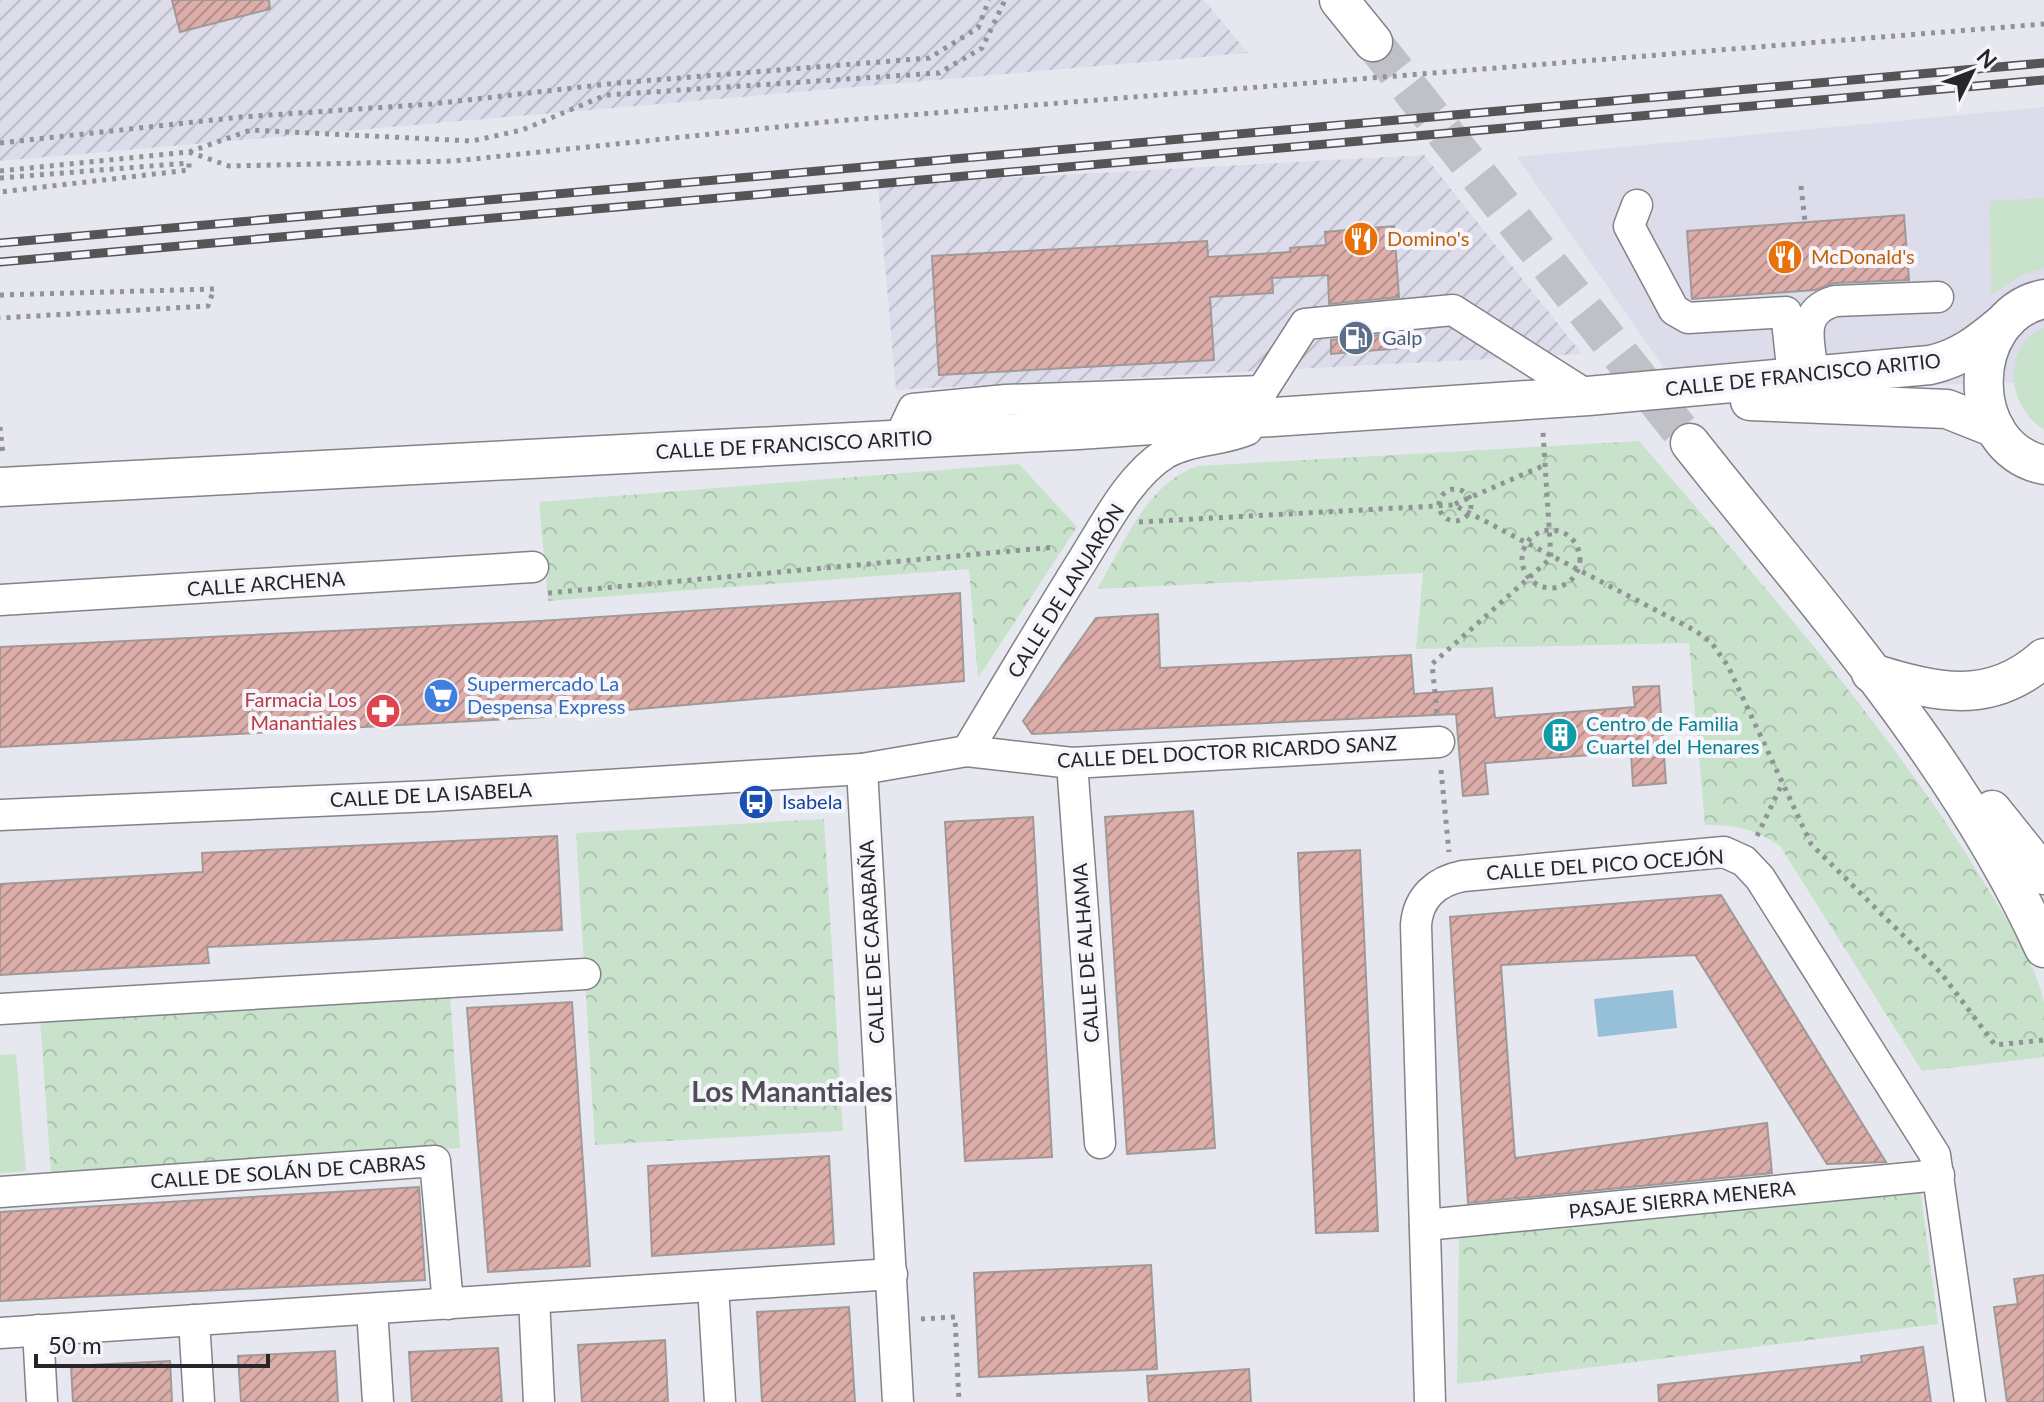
<svg xmlns="http://www.w3.org/2000/svg" width="2044" height="1402" viewBox="0 0 2044 1402" font-family="Lato,sans-serif">
<style>
.built{fill:#dcdceb}
.industrial{fill:url(#industrial-furrows)}
.park{fill:url(#park-crowns)}
.garden{fill:#c8e2cb}
.water{fill:#96c0d7}
.building{fill:url(#building-hatch);stroke:#a19998;stroke-width:2}
.lines{fill:none;stroke-linecap:round;stroke-linejoin:round}
.major-tunnel{stroke:#c0c1c7;stroke-width:38;stroke-dasharray:38 19;stroke-linecap:butt}
.minor-casing{stroke:#828389;stroke-width:33}
.major-casing{stroke:#828389;stroke-width:41}
.path{stroke:#929398;stroke-width:5;stroke-dasharray:4 6;stroke-linecap:butt}
.minor{stroke:#fff;stroke-width:30}
.major{stroke:#fff;stroke-width:38}
.rail-casing{stroke:#555558;stroke-width:9}
.rail{stroke:#f5f5fc;stroke-width:6;stroke-dasharray:18;stroke-linecap:butt}
.labels{text-anchor:middle;stroke-width:8;stroke-linejoin:round;paint-order:stroke}
.food-label{font-size:20px;fill:#c56008;stroke:#f5f5fc;text-anchor:start}
.service-label{font-size:20px;fill:#4e5e75;stroke:#f5f5fc;text-anchor:start}
.street-label{font-size:20px;fill:#262628;stroke:#f5f5fc}
.shop-label{font-size:20px;fill:#366cbe;stroke:#f5f5fc;text-anchor:start}
.health-label{font-size:20px;fill:#be3a42;stroke:#f5f5fc;text-anchor:end}
.culture-label{font-size:20px;fill:#0d838f;stroke:#f5f5fc;text-anchor:start}
.transit-label{font-size:20px;fill:#164399;stroke:#f5f5fc;text-anchor:start}
.district-label{font-size:28px;font-weight:bold;fill:#4e4e54;stroke:#f5f5fc}
</style>
<defs>
<pattern id="industrial-furrows" width="10" height="10" patternUnits="userSpaceOnUse" patternTransform="scale(2)"><rect width="10" height="10" fill="#dcdceb"/><path d="M-1 1l2-2M0 10L10 0M9 11l2-2" fill="none" stroke="#bdbdca"/></pattern>
<pattern id="park-crowns" width="20" height="18" patternUnits="userSpaceOnUse" patternTransform="scale(2)"><rect width="20" height="18" fill="#c8e2cb"/><path d="M2 6a3 3 0 1 1 6 0M12 15a3 3 0 1 1 6 0" fill="none" stroke="#acc2ae"/></pattern>
<pattern id="building-hatch" width="6" height="6" patternUnits="userSpaceOnUse" patternTransform="scale(2)"><rect width="6" height="6" fill="#ddaea9"/><path d="M-1 1l2-2M0 6l6-6M5 7l2-2" fill="none" stroke="#b38d8a"/></pattern>
</defs>
<rect width="100%" height="100%" fill="#e7e8ef"/>
<polygon class="built" points="2044,107 2044,382 1680,391 1517,157"/>
<g class="industrial">
<polygon points="0,0 1204,0 1248,53 0,161"/>
<polygon points="1424,155 1582,354 896,390 878,185"/>
</g>
<g class="park">
<path d="M1639,441C1761,583 1887,723 1985,884C2004,915 2038,968 2044,1003C2044,1020 2044,1040 2044,1057L1922,1071L1780,846C1753,828 1736,825 1705,825L1689,643L1416,649L1423,573L1097,589C1124,545 1146,483 1198,466Z"/>
<polygon points="1019,464 1077,527 978,678 969,569 548,601 539,502"/>
<polygon points="824,819 843,1131 595,1145 576,833"/>
<polygon points="450,993 460,1148 51,1174 40,1019"/>
<polygon points="1920,1188 1938,1324 1457,1384 1459,1236"/>
</g>
<g class="garden">
<polygon points="2044,198 2044,268 2020,276 1991,295 1990,201"/>
<path d="M2044,327V430C2007,406 2000,349 2044,327Z"/>
<polygon points="16,1054 26,1171 0,1173 0,1055"/>
</g>
<polygon class="water" points="1673,990 1677,1028 1598,1037 1594,999"/>
<g class="building">
<polygon points="172,0 269,0 270,9 180,32"/>
<polygon points="1904,215 1909,280 1834,283 1815,290 1692,299 1687,231"/>
<polygon points="1394,226 1399,297 1329,304 1328,275 1272,278 1273,293 1210,297 1214,360 939,375 932,256 1207,241 1208,257 1291,252 1290,248 1326,245 1325,232"/>
<polygon points="1400,333 1401,348 1331,354 1331,340"/>
<polygon points="960,593 964,681 546,717 0,747 0,647 540,621"/>
<polygon points="1158,614 1160,668 1411,655 1414,694 1492,688 1495,718 1635,707 1633,687 1659,686 1666,783 1633,786 1631,752 1485,763 1488,794 1463,796 1456,714 1032,734 1023,721 1096,618"/>
<polygon points="1193,811 1215,1148 1127,1154 1105,817"/>
<polygon points="1033,817 1052,1157 965,1161 945,822"/>
<polygon points="557,836 562,930 207,947 209,963 0,975 0,884 203,872 202,853"/>
<polygon points="1360,850 1378,1231 1316,1233 1298,853"/>
<polygon points="1721,895 1886,1162 1827,1164 1695,955 1501,965 1515,1158 1767,1123 1772,1173 1468,1203 1450,917"/>
<polygon points="572,1002 590,1266 488,1272 467,1008"/>
<polygon points="829,1156 834,1244 652,1256 648,1166"/>
<polygon points="419,1187 425,1280 0,1301 0,1212"/>
<polygon points="1151,1265 1157,1369 979,1377 974,1273"/>
<polygon points="2044,1275 2044,1402 2007,1402 1994,1307 2018,1304 2014,1279"/>
<polygon points="849,1307 855,1402 762,1402 757,1312"/>
<polygon points="665,1340 668,1402 582,1402 578,1345"/>
<polygon points="1923,1347 1931,1402 1659,1402 1658,1385 1862,1362 1861,1356"/>
<polygon points="498,1348 502,1402 412,1402 409,1352"/>
<polygon points="335,1351 338,1402 241,1402 238,1356"/>
<polygon points="170,1361 172,1402 73,1402 71,1366"/>
<polygon points="1249,1369 1251,1402 1149,1402 1147,1376"/>
</g>
<g class="lines">
<polyline class="major-tunnel" points="1373,42 1690,443"/>
<defs>
<g id="minor">
<polyline points="1637,205 1629,226 1674,310 1688,318 1786,312 1793,376"/>
<path d="M1813,374C1810,342 1797,312 1835,301L1938,297"/>
<polyline points="1252,417 1262,391 1305,324 1453,310 1588,396"/>
<polyline points="899,439 913,409 1006,400 1262,391"/>
<polyline points="0,600 533,567"/>
<polyline points="967,751 1072,763 1439,742"/>
<polyline points="1072,763 1100,1143"/>
<polyline points="862,769 898,1402"/>
<path d="M0,815L432,796L862,769L967,751C1006,686 1044,622 1084,558C1106,523 1130,475 1166,453C1191,439 1221,441 1247,430"/>
<polyline points="0,1009 585,974"/>
<polyline points="0,1192 435,1161 448,1304"/>
<polyline points="1425,1225 1939,1175"/>
<polyline points="713,1286 720,1402"/>
<polyline points="534,1298 539,1402"/>
<polyline points="372,1309 378,1402"/>
<polyline points="194,1320 199,1402"/>
<polyline points="38,1330 42,1402"/>
<polyline points="0,1333 892,1274"/>
<path d="M1430,1402L1416,925C1418,897 1437,881 1463,876L1724,852L1744,861L1760,878L1935,1155L1970,1402"/>
</g>
<g id="major">
<polyline points="1339,0 1373,42"/>
<path d="M2044,299C1964,316 1963,448 2044,465"/>
<polyline points="1750,401 1947,409 1995,428"/>
<path d="M1690,443C1816,603 1959,761 2044,948"/>
<path d="M0,487L1078,430L1588,396L1930,365C1962,358 1982,341 2006,321"/>
<path d="M1871,673C1935,692 1989,707 2044,658"/>
<polyline points="1992,810 2044,875"/>
</g>
</defs>
<use href="#minor" class="minor-casing"/>
<use href="#major" class="major-casing"/>
<g class="path">
<polyline points="0,143 241,117 432,104 617,83 929,58 978,28 989,0"/>
<polyline points="189,152 251,130 472,141 522,130 606,95 939,73 982,48 1005,0"/>
<polyline points="0,171 189,152 229,166 454,161 835,121 2044,24"/>
<polyline points="0,178 189,163 189,170 0,192"/>
<polyline points="1801,186 1805,222"/>
<polyline points="0,295 214,289 208,306 0,318"/>
<polyline points="0,427 3,454"/>
<circle cx="1455" cy="505" r="16"/>
<polyline points="1455,504 1545,465"/>
<polyline points="1139,522 1454,505 1694,630 1711,642 1728,666 1811,844 1941,973 1995,1045 2044,1040"/>
<circle cx="1551" cy="559" r="29"/>
<polyline points="548,593 1056,547"/>
<polyline points="1437,713 1432,664 1551,558 1543,432"/>
<polyline points="1441,770 1449,852"/>
<polyline points="1757,836 1782,784"/>
<polyline points="921,1319 955,1317 959,1402"/>
</g>
<use href="#minor" class="minor"/>
<use href="#major" class="major"/>
<defs>
<g id="rail">
<polyline points="0,243 2044,63"/>
<polyline points="0,262 2044,80"/>
</g>
</defs>
<use href="#rail" class="rail-casing"/>
<use href="#rail" class="rail"/>
</g>
<defs>
<symbol id="restaurant-disc" viewBox="-11 -11 22 22"><circle r="9.5" fill="#e8710a" stroke="#f5f5fc"/><path d="M-5-6h1v4h1v-4h1v4h1v-4h1v5L-1.5 .5V6h-2V.5L-5-1ZM5-6V6H3V1.5H1.5Q1.5-4 5-6Z" fill="#fff"/></symbol>
<symbol id="fuel-disc" viewBox="-11 -11 22 22"><circle r="9.5" fill="#5c6f8a" stroke="#f5f5fc"/><path d="M-5.5-6h7V0h2V4h1.3V-2.5L3-4.5l.8-.8L6-3V5H2.5V1h-1V6h-7ZM-4.2-4.7v3.2H.2V-4.7Z" fill="#fff"/></symbol>
<symbol id="supermarket-disc" viewBox="-11 -11 22 22"><circle r="9.5" fill="#3f7fe0" stroke="#f5f5fc"/><path d="M-6-5.5h2.5l.6 2H6L4.5 2H-2.5L-4.4-4H-6ZM-1.5 3.2a1.3 1.3 0 1 0 .1 0ZM3 3.2a1.3 1.3 0 1 0 .1 0Z" fill="#fff"/></symbol>
<symbol id="pharmacy-disc" viewBox="-11 -11 22 22"><circle r="9.5" fill="#e0444e" stroke="#f5f5fc"/><path d="M-2-6h4v4h4v4h-4v4h-4v-4h-4v-4h4Z" fill="#fff"/></symbol>
<symbol id="building-disc" viewBox="-11 -11 22 22"><circle r="9.5" fill="#0f9aa8" stroke="#f5f5fc"/><path d="M-4-6H4V6H1V3H-1V6H-4ZM-2.5-4.3h1.7v1.8h-1.7ZM.8-4.3h1.7v1.8H.8ZM-2.5-1h1.7V.8h-1.7ZM.8-1h1.7V.8H.8Z" fill="#fff"/></symbol>
<symbol id="bus-disc" viewBox="-11 -11 22 22"><circle r="9.5" fill="#1a4fb4" stroke="#f5f5fc"/><path d="M-5-6H5V4H4V6H2V4H-2V6H-4V4H-5ZM-3.5-4V0h7V-4ZM-3.5 1.2v1.5H-2V1.2ZM2 1.2v1.5H3.5V1.2Z" fill="#fff"/></symbol>
</defs>
<g fill-rule="evenodd">
<use href="#restaurant-disc" x="1341" y="219" width="40" height="40"/>
<use href="#restaurant-disc" x="1765" y="237" width="40" height="40"/>
<use href="#fuel-disc" x="1336" y="318" width="40" height="40"/>
<use href="#supermarket-disc" x="421" y="676" width="40" height="40"/>
<use href="#pharmacy-disc" x="363" y="691" width="40" height="40"/>
<use href="#building-disc" x="1540" y="715" width="40" height="40"/>
<use href="#bus-disc" x="736" y="782" width="40" height="40"/>
</g>
<g class="labels">
<g class="food-label">
<text x="1387" y="246">Domino's</text>
<text x="1811" y="264">McDonald's</text>
</g>
<g class="service-label">
<text x="1382" y="345">Galp</text>
</g>
<g class="street-label">
<text transform="translate(1803 375) rotate(-6)" y="7">CALLE DE FRANCISCO ARITIO</text>
<text transform="translate(794 445) rotate(-3)" y="7">CALLE DE FRANCISCO ARITIO</text>
<text transform="translate(266 584) rotate(-4)" y="7">CALLE ARCHENA</text>
<text transform="translate(1066 591) rotate(-58)" y="7">CALLE DE LANJARÓN</text>
<text transform="translate(1227 752) rotate(-3)" y="7">CALLE DEL DOCTOR RICARDO SANZ</text>
<text transform="translate(431 795) rotate(-3)" y="7">CALLE DE LA ISABELA</text>
<text transform="translate(1605 865) rotate(-4)" y="7">CALLE DEL PICO OCEJÓN</text>
<text transform="translate(872 942) rotate(-93)" y="7">CALLE DE CARABAÑA</text>
<text transform="translate(1086 953) rotate(-94)" y="7">CALLE DE ALHAMA</text>
<text transform="translate(288 1172) rotate(-4)" y="7">CALLE DE SOLÁN DE CABRAS</text>
<text transform="translate(1682 1200) rotate(-6)" y="7">PASAJE SIERRA MENERA</text>
</g>
<g class="shop-label">
<text x="467" y="691">Supermercado La<tspan x="467" dy="23">Despensa Express</tspan></text>
</g>
<g class="health-label">
<text x="357" y="707">Farmacia Los<tspan x="357" dy="23">Manantiales</tspan></text>
</g>
<g class="culture-label">
<text x="1586" y="731">Centro de Familia<tspan x="1586" dy="23">Cuartel del Henares</tspan></text>
</g>
<g class="transit-label">
<text x="782" y="809">Isabela</text>
</g>
<g class="district-label">
<text x="792" y="1102">Los Manantiales</text>
</g>
</g>
<g transform="translate(1972 72) rotate(48)" stroke="#f5f5fc" stroke-width="6" paint-order="stroke">
<path d="M0-6L14 30L0 20L-14 30Z" fill="#262628"/>
<text y="-12" font-size="22" font-weight="bold" text-anchor="middle" fill="#262628">N</text>
</g>
<path d="M36 1354v12h232v-12" fill="none" stroke="#262628" stroke-width="4"/>
<text x="48" y="1354" font-size="24" fill="#262628" stroke="#f5f5fc" stroke-width="6" paint-order="stroke">50 m</text>
</svg>
